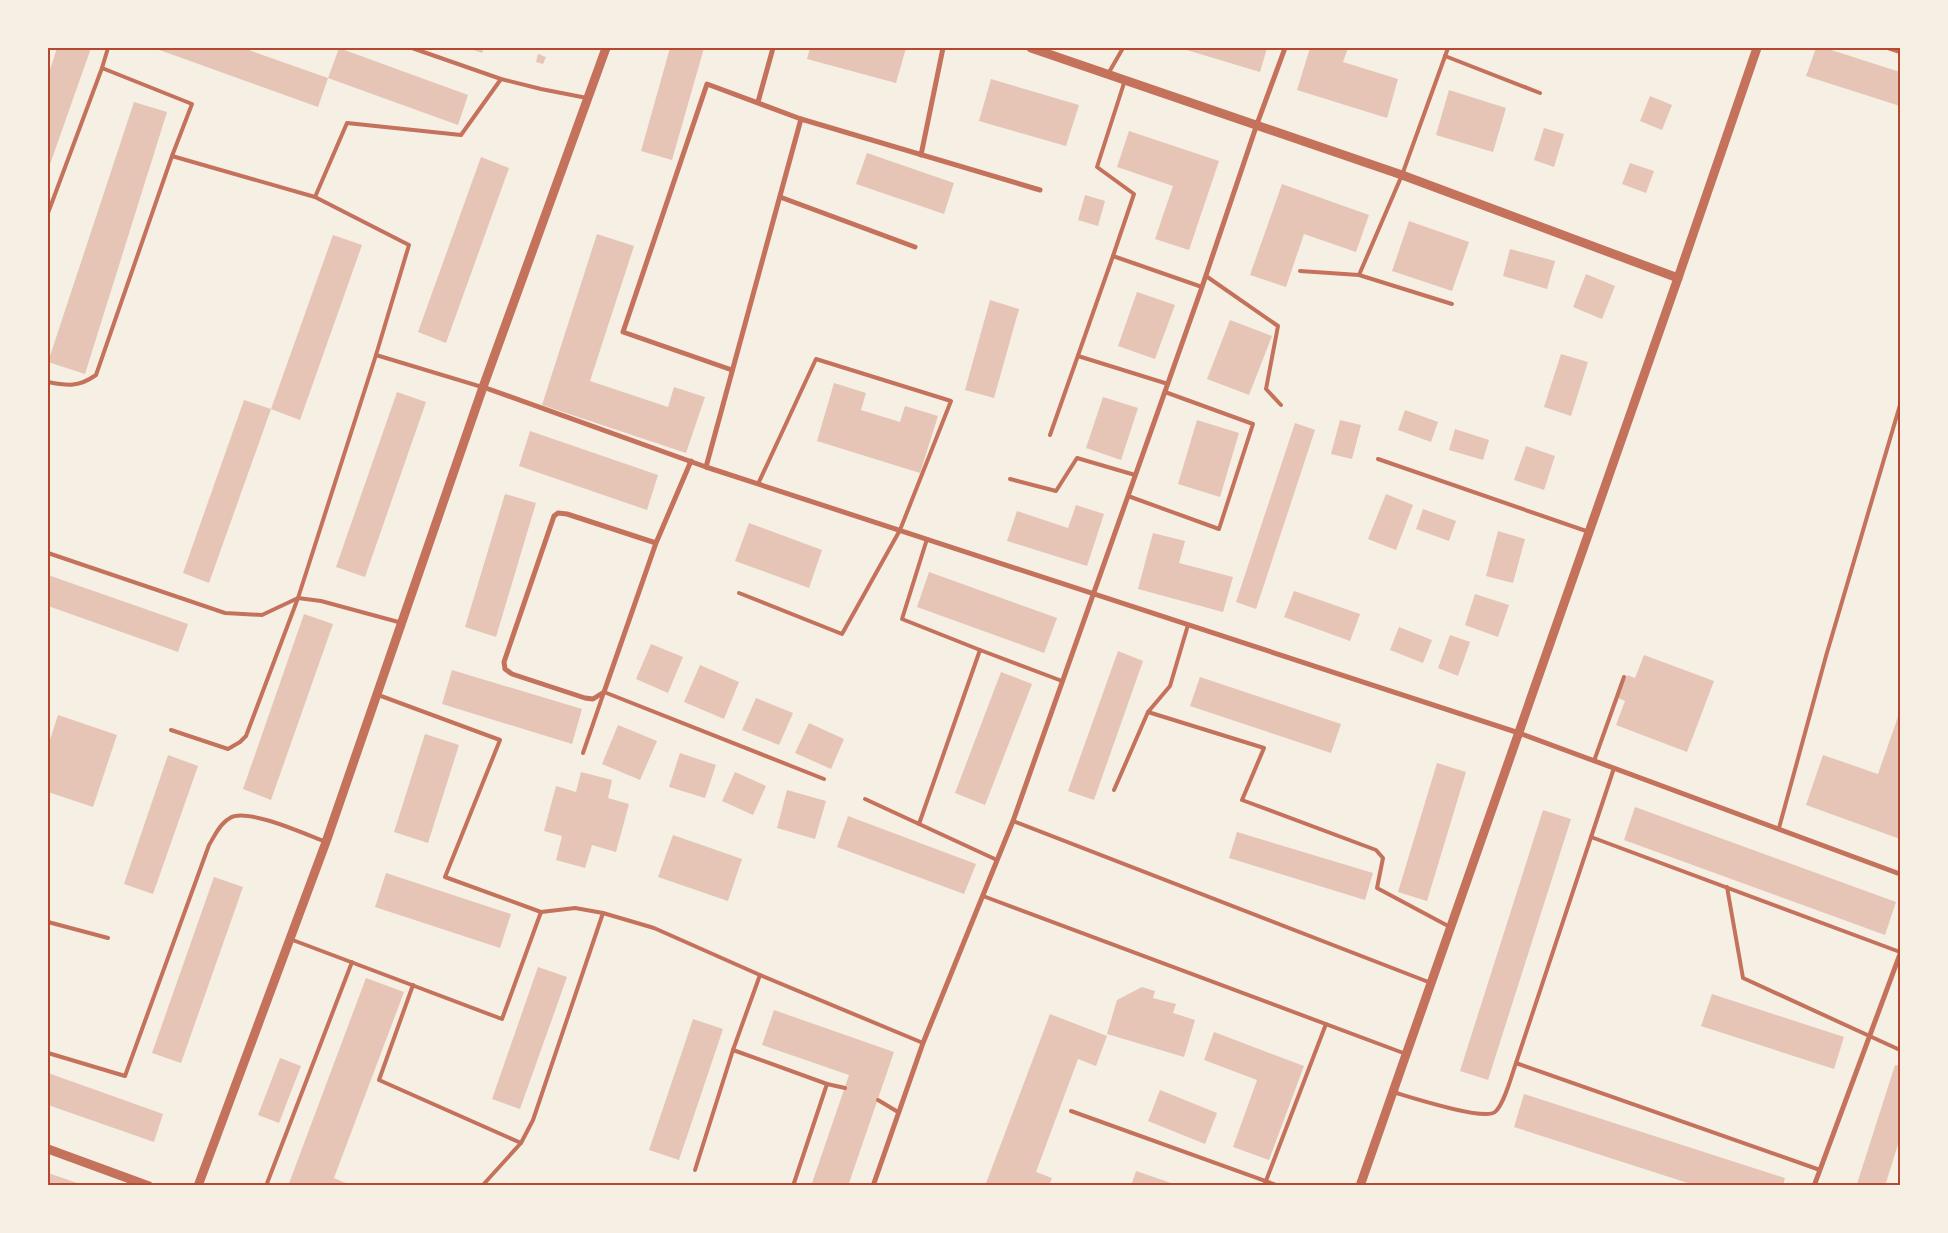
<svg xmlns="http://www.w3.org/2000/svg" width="1948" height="1233" viewBox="0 0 1948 1233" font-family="'Golos Text',sans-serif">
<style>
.building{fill:#e6c5b7}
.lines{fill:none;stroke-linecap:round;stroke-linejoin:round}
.service{stroke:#c5725c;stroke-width:4}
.minor{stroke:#c5725c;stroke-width:5}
.tertiary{stroke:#c5725c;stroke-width:9}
.neatline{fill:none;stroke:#b5482f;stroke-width:2}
</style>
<rect width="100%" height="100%" fill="#f6efe4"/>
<g class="building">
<polygon points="57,48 91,48 48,170 48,76"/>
<polygon points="154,48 243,48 328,78 339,48 468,95 458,125 328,78 318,107"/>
<polygon points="468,48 484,48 482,53"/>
<polygon points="670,48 704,48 672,160 641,151"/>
<polygon points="810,48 906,48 896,83 807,59"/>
<polygon points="1180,48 1267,48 1260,72"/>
<polygon points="1310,48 1348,48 1343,62 1398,79 1387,118 1297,90"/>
<polygon points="1816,48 1825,48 1900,72 1900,106 1806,76"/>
<polygon points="538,54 546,57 543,64 536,62"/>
<polygon points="991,79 1079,105 1066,146 979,121"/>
<polygon points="1449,90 1506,108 1493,152 1436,135"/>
<polygon points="1650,96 1672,105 1662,130 1640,121"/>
<polygon points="134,102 167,112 85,374 48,362"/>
<polygon points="1544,128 1564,134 1554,167 1534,160"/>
<polygon points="1129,131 1219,161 1189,250 1155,239 1173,186 1117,167"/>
<polygon points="867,153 954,183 944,214 856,184"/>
<polygon points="481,157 509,168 446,343 418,332"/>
<polygon points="1630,163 1654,171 1646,193 1622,184"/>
<polygon points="1282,184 1369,215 1356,252 1304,234 1286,287 1250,275"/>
<polygon points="1085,195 1105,201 1098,226 1078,220"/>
<polygon points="1409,221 1469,242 1452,291 1392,271"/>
<polygon points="597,234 634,246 590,381 668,407 674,387 705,397 686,453 542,405"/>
<polygon points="333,235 362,245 300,420 271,409"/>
<polygon points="1510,249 1555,261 1547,289 1503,276"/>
<polygon points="1586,274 1615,286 1602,319 1573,307"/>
<polygon points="1137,292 1175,305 1155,359 1118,346"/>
<polygon points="990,300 1019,309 994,398 965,390"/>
<polygon points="1230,320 1272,336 1249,395 1207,379"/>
<polygon points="1561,354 1588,362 1571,416 1544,407"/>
<polygon points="834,383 866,393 861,410 900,422 905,406 938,416 920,473 817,441"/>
<polygon points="397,392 426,402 365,577 336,567"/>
<polygon points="1103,397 1138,408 1121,460 1086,448"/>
<polygon points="244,400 271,409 209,583 183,573"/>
<polygon points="1405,410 1438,422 1431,442 1398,430"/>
<polygon points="1197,420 1239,433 1220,497 1178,484"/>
<polygon points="1340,420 1361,425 1352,459 1331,454"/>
<polygon points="1295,423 1315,430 1256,609 1236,602"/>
<polygon points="1455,429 1489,440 1483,460 1449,450"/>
<polygon points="530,431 658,475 647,510 519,466"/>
<polygon points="1526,446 1555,456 1544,490 1514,480"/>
<polygon points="505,494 536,503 496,637 465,627"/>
<polygon points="1386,494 1413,505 1396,550 1368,539"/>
<polygon points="1076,505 1104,514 1087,566 1007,541 1017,511 1068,528"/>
<polygon points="1423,509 1456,521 1449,541 1416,529"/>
<polygon points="749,523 822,550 809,588 735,561"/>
<polygon points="1498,531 1525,539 1513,583 1486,576"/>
<polygon points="1153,533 1185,541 1179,563 1233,577 1223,612 1138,589"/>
<polygon points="929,572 1057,618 1044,653 917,607"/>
<polygon points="48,575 188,624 178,652 48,606"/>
<polygon points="1294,591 1360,614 1350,641 1284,617"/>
<polygon points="1475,594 1509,605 1498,637 1465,625"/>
<polygon points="304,614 333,624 271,800 243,789"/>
<polygon points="1399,627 1432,640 1423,663 1390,650"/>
<polygon points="1450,635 1470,642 1458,676 1438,668"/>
<polygon points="651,644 683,657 668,693 636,679"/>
<polygon points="1118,651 1143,661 1094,800 1068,791"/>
<polygon points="1644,655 1714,681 1687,752 1616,725 1625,701 1618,698 1627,675 1635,678"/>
<polygon points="700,665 739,682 724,719 684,702"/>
<polygon points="452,670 582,709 572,744 442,704"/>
<polygon points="1001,672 1032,684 985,805 955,793"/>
<polygon points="1200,677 1341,724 1331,753 1190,706"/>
<polygon points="756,698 793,713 779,745 742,730"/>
<polygon points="1900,711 1900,839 1806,805 1823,755 1878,774"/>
<polygon points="58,715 117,735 93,807 48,792 48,746"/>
<polygon points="809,723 844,739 831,769 795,753"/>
<polygon points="618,725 657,741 640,780 602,764"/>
<polygon points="425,734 459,745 428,843 394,832"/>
<polygon points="680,753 716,765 705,798 669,787"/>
<polygon points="168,755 198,766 153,894 124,884"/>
<polygon points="1437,763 1466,772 1427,901 1398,892"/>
<polygon points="581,772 612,780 608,798 629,804 616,852 592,845 585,868 556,860 562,836 544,831 556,786 576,792"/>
<polygon points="735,772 766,786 753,815 722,801"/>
<polygon points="787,790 826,801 815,839 777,828"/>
<polygon points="1635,807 1896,902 1885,935 1624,840"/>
<polygon points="1543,810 1571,819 1488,1080 1460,1071"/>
<polygon points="848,816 976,864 964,894 837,847"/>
<polygon points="1237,832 1373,873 1365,900 1229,858"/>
<polygon points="673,835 742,859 728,901 658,877"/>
<polygon points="386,873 511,914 500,948 375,907"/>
<polygon points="214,877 243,887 181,1063 152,1053"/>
<polygon points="538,967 567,977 520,1109 492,1099"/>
<polygon points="366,978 404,992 334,1178 353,1186 288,1186"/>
<polygon points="1142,987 1155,991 1153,998 1176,1004 1173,1013 1195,1020 1184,1057 1107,1034 1117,1000"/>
<polygon points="1712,994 1844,1037 1834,1069 1701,1026"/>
<polygon points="774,1010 894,1052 848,1186 811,1186 849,1075 762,1045"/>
<polygon points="1050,1014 1107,1036 1096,1066 1078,1059 1036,1172 1052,1178 1049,1186 985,1186"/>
<polygon points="693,1019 723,1029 679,1160 649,1150"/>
<polygon points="1214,1032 1304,1066 1269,1160 1233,1147 1257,1080 1204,1060"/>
<polygon points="280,1058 301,1066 279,1123 258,1115"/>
<polygon points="1895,1065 1900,1066 1900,1138 1885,1186 1862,1186 1857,1184"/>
<polygon points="48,1073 163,1114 154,1142 48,1105"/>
<polygon points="1160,1090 1217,1113 1205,1144 1148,1121"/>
<polygon points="1524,1094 1785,1178 1783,1186 1697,1186 1514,1127"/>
<polygon points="1136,1171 1177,1185 1177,1186 1131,1186"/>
<polygon points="48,1173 83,1185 83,1186 48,1186"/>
</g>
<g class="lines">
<g class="service">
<polyline points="412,48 501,79 541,89 587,98"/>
<polyline points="1888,48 1900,52"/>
<polyline points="1445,56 1540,93"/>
<polyline points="102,68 108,48"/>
<polyline points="1108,74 1123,48"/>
<polyline points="1125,80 1097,167 1134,194 1113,256 1202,287"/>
<polyline points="315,197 347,123 461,135 501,79"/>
<polyline points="48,213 102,68 192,104 172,156"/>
<polyline points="1300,271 1359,275 1402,175 1448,48"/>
<polyline points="1359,275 1452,304"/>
<polyline points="1206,276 1278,326 1266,389 1281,405"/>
<polyline points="1078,356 1168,384"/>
<path d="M48,382C68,386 79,387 96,375L172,156L315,197L409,245L376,355L482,387"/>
<polyline points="1050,435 1113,256"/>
<polyline points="1378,459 1589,532"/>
<polyline points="1010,479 1056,491 1077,458 1135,475"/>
<polyline points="1128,496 1219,529 1253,424 1165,392"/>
<polyline points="927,539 902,619 980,650"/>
<polyline points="48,553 225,613 262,615 298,598 321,601 402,623"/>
<polyline points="739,593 842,634 900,530 951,401 816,359 758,484"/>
<polyline points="381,696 500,740 445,877 541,912"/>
<polyline points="1148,712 1264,748 1242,800 1376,850 1383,858 1377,888 1450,927"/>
<polyline points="171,730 228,749 240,742 246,736 298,598 376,355"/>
<polyline points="583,753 604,692 824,779"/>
<polyline points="1594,761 1624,677"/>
<polyline points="1114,790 1148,712 1170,686 1188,625"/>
<polyline points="865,799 997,860"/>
<polyline points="1013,821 1431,983"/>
<polyline points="919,824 980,650 1062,681"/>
<polyline points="1779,828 1826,656 1900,405"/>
<polyline points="1591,837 1900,952"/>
<polyline points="1727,887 1743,978 1900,1050"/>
<polyline points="983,896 1406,1054"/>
<polyline points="48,922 108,938"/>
<polyline points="290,939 502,1019 541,912 575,908 603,913 654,928 760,975 923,1043"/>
<polyline points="760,975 733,1050 827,1084 793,1186"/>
<polyline points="413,985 379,1080 521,1143"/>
<path d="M48,1053L125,1076L209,845C214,837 220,823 230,818C246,807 307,835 326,842"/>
<polyline points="1516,1063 1820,1170"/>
<polyline points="827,1084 845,1088"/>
<path d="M1393,1092C1410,1097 1483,1121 1495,1112C1504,1105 1512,1074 1516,1063L1614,768"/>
<polyline points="878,1100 898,1112"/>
<polyline points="1071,1111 1279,1186"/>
<polyline points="695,1170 733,1050"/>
<polyline points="266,1186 352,962"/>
<polyline points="482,1186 521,1143 533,1120 603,913"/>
<polyline points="1264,1186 1326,1024"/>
</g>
<g class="minor">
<polyline points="758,102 773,48"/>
<polyline points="921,155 943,48"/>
<polyline points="780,197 915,247"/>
<polyline points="732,370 623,332 707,84 801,119 1040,190"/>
<polyline points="483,387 706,467 1519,733 1900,874"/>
<polyline points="706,467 801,119"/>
<polyline points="656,543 567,514 558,513 554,516 504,662 505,669 512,674 585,698 593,699 604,692 656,543 691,461"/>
<polyline points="873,1186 923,1043 1013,821 1202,287 1257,124 1285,48"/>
<polyline points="1814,1186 1900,954"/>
</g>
<g class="tertiary">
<polyline points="1031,48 1402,175 1678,278"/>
<polyline points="48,1149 149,1186"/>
<polyline points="198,1186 326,842 483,387 606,48"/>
<polyline points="1360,1186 1678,278 1757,48"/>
</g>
</g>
<rect width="1948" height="1233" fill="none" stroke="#f6efe4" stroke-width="98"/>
<rect x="49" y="49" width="1850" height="1135" class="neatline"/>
</svg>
